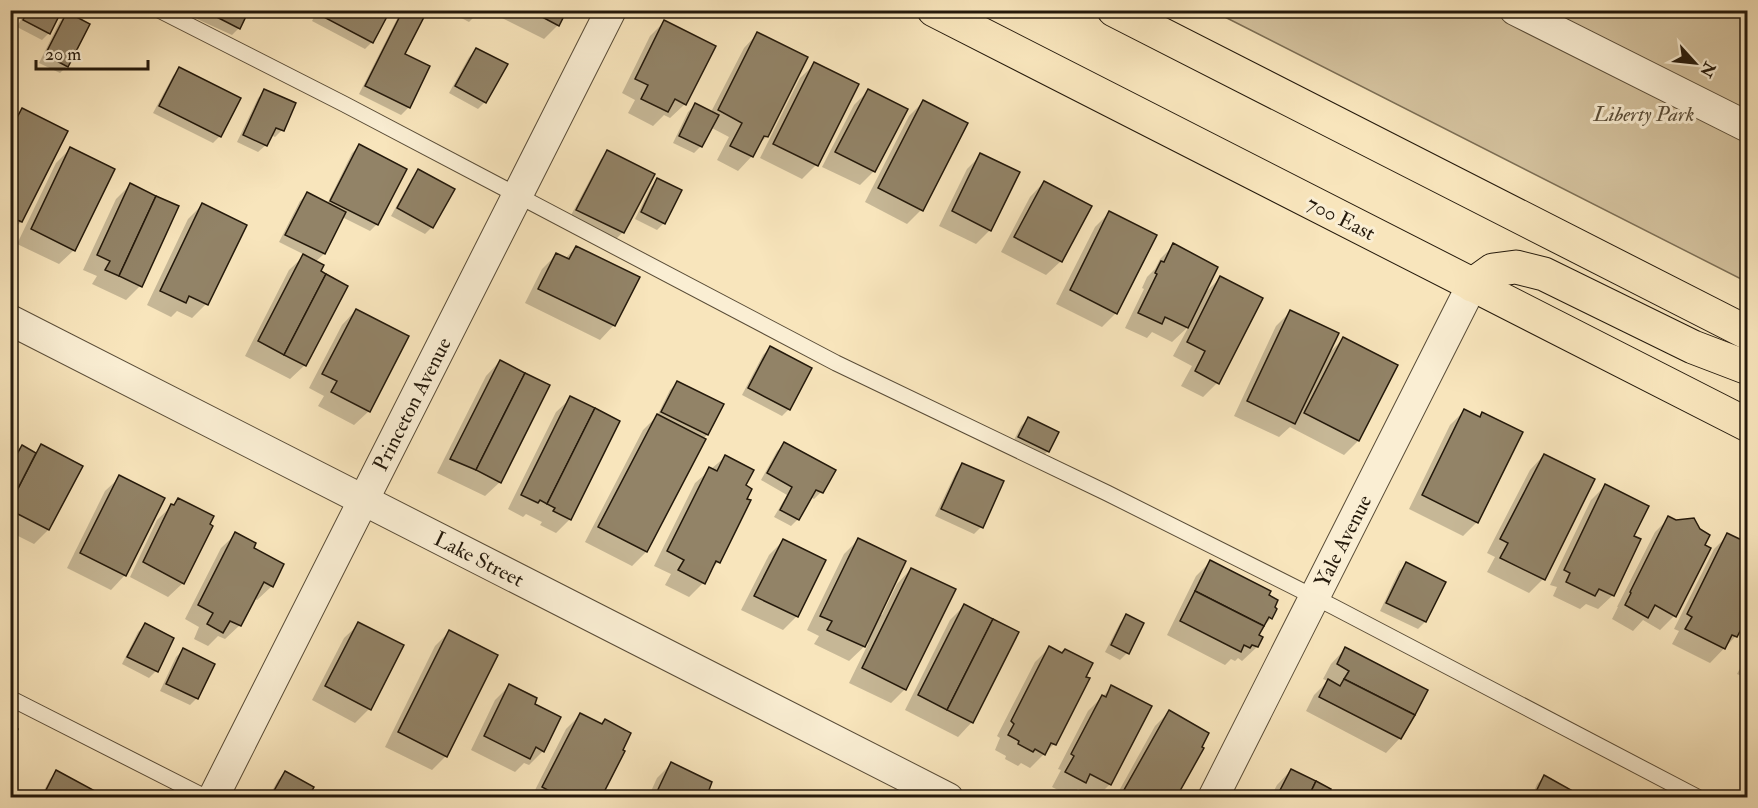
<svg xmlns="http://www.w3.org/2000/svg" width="1758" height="808" viewBox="0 0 1758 808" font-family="'IM FELL Double Pica',serif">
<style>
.green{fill:#d4c29e;stroke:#7c6e54;stroke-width:1.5}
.shadow{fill:#0003}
.building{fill:#928367;stroke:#24190b;stroke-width:1.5}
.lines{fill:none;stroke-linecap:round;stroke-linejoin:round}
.service-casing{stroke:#594c37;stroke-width:17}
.minor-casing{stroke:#594c37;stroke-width:32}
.primary-casing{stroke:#24190b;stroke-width:35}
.service{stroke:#faeed3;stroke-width:15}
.minor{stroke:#faeed3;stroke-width:30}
.primary{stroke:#f8e5bc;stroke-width:33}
.labels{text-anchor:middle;stroke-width:6;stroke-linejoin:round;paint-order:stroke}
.park-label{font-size:21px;font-style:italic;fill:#594c37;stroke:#faeed3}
.street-label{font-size:21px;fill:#24190b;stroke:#faeed3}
</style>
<rect width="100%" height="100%" fill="#f8e5bc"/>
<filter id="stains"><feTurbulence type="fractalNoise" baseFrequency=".00333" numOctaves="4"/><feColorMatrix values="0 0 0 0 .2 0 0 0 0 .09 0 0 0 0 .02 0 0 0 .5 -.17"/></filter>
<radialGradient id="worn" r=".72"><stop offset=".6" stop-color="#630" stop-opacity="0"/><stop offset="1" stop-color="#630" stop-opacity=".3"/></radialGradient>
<polygon class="green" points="1213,11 1747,11 1747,282"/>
<g class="shadow">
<polygon points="26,10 61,10 49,33 42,40 17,27"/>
<polygon points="201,10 247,10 239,28 232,35 197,19"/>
<polygon points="318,10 385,10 372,42 365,49 312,21"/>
<polygon points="404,10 403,54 428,67 408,108 401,115 359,94 398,17"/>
<polygon points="446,10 481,10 469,22"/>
<polygon points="498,10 565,10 558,25 544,39 496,15"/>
<polygon points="67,14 67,66 60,73 39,63 60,21"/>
<polygon points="664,22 685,104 670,118 664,115 653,126 628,113 635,100 622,93 650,36"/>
<polygon points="758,33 767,136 758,145 752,156 738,171 717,160 729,137 710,127 701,146 694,153 673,143 688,112 695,105 711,112 744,48"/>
<polygon points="476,50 485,102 478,109 449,93 469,57"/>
<polygon points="815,64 816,165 802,179 760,158 800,78"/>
<polygon points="180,69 220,136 213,143 153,113 173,76"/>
<polygon points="265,91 282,130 275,137 271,135 266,145 258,152 237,142 258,98"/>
<polygon points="868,91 874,171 860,185 822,167 854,105"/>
<polygon points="923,102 921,210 907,224 865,202 909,116"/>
<polygon points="22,110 66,132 21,222 10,232 10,122"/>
<polygon points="359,146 377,224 370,231 342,217 324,254 315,262 305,365 290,379 245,356 289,270 305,255 279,242 300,201 307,194 327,204 352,153"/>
<polygon points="71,148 74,250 59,264 17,244 56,163"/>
<polygon points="608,152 623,232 616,239 570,217 601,159"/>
<polygon points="981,155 990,230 976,244 939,226 967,169"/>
<polygon points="419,171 453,189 432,227 425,234 391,216 412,178"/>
<polygon points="658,180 664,223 657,230 635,219 651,187"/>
<polygon points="1044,182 1061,261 1046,275 1001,252 1030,197"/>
<polygon points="130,185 140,286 126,300 92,284 97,276 83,270 116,199"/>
<polygon points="202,205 206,304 192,318 177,311 171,317 147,305 188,219"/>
<polygon points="1109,213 1116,313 1102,327 1056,304 1095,227"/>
<polygon points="1174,245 1203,295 1220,278 1217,383 1203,397 1181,386 1192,366 1173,356 1189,326 1172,342 1152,332 1147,338 1125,328 1144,289 1142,288 1147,277 1155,269 1160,259"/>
<polygon points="576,247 638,278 614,325 600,340 525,303 542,269 556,255 565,259"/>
<polygon points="356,310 369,411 354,425 318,406 324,396 309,388 342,325"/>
<polygon points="1290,312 1327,355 1343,339 1396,366 1358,441 1344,455 1290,427 1279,437 1234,416 1276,326"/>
<polygon points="770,348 789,409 782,416 742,395 763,355"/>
<polygon points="500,361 500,482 485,496 437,473 486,376"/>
<polygon points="677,383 707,435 703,439 646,552 632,566 585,542 643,430 657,416 670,390"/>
<polygon points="571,398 570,519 556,533 540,525 542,522 526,514 523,517 508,509 556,412"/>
<polygon points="1464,411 1479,418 1483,414 1477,522 1463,536 1409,509 1450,425"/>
<polygon points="1028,419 1048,451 1041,458 1012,444 1021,426"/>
<polygon points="784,444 821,492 814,499 810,497 798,519 791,526 774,517 787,495 761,480 777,451"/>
<polygon points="41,446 81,467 48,530 34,544 10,532 10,458 22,447 34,454"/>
<polygon points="1544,455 1543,579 1529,593 1487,572 1495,557 1487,553 1530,470"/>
<polygon points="725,457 744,486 718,562 710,570 703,583 689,597 665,585 671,574 654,566 695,483"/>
<polygon points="963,465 981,527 974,534 935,516 956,472"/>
<polygon points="120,477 125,575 111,590 67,568 105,491"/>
<polygon points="1605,486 1632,537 1613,595 1598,609 1586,604 1580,609 1553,596 1557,587 1550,585 1591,500"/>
<polygon points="178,500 183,583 168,597 130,577 157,520"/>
<polygon points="1669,518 1674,616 1660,630 1643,620 1633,631 1612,619 1618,607 1617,607 1655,532"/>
<polygon points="236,534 252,549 272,586 257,600 254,598 240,625 225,639 218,636 208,646 194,639 199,627 185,619 221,548"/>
<polygon points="1728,535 1748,613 1735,637 1710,663 1672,644 1679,631 1674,629 1714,549"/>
<polygon points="858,540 879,614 882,615 897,584 911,569 905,689 891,703 849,683 869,642 849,661 814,644 819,636 807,630 844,554"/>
<polygon points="783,541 797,616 783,630 741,610 769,555"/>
<polygon points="1210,562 1267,596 1271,618 1262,628 1257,635 1257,647 1242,661 1238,658 1235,661 1231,659 1225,665 1167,635 1196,576"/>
<polygon points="1406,564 1444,582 1425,622 1418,629 1380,611 1399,571"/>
<polygon points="964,606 972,722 958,737 905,710 950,620"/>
<polygon points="1127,616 1127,653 1120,660 1105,652 1120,623"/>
<polygon points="359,624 369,709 355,723 312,700 344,638"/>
<polygon points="145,625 172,639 156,671 149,678 122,664 138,632"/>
<polygon points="449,632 446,756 432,770 385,747 435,646"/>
<polygon points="1748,643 1748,679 1737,674 1747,655 1743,653"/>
<polygon points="1049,648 1054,744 1030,768 1021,763 1018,766 1005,759 1006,756 995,750 1000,738 997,736 1035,662"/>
<polygon points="1345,649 1400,738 1386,753 1306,711 1314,695 1328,681 1323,679 1331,664"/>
<polygon points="183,650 197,698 190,705 160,691 176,657"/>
<polygon points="509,686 543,751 529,765 524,763 515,772 471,750 495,700"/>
<polygon points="1112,687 1110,784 1096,798 1078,789 1070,796 1052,787 1061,770 1058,769 1088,711"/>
<polygon points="1169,712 1175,798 1115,798 1155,726"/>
<polygon points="580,715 601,725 600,798 531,798 566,729"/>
<polygon points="671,764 704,798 648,798 657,778"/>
<polygon points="1291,770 1324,798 1270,798 1277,785"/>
<polygon points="57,772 90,798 40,798 50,779"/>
<polygon points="285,773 306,798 268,798 278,780"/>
<polygon points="1544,777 1565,798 1531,798 1537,784"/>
</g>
<g class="building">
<polygon points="28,10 62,10 50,34 23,20"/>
<polygon points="203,10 249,10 240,29"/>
<polygon points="320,10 389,10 390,11 373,43 318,14"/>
<polygon points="403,10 410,10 424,17 405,54 430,66 410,108 365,86"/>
<polygon points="529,10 567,10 559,26"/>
<polygon points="67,12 90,24 68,67 45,55"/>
<polygon points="664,20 716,46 686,105 675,99 668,112 641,99 648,85 635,79"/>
<polygon points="757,32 808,57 768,137 764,136 753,157 730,146 742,123 718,110"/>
<polygon points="476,48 508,64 486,103 455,86"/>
<polygon points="814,62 859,84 818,166 773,144"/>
<polygon points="179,67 241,98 221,137 159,106"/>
<polygon points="264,89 296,103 284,131 276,128 267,146 243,135"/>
<polygon points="868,89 908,109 875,172 835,152"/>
<polygon points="923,100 968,123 923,211 878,188"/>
<polygon points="695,103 719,115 702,147 679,136"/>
<polygon points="22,108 68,131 22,222 10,217 10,131"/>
<polygon points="359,144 407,169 378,225 330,201"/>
<polygon points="70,147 115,169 75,251 31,229"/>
<polygon points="607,150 655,174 624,233 576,210"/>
<polygon points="980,153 1020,172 991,231 952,211"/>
<polygon points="418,169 455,189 433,228 397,208"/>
<polygon points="657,178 682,190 665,224 641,212"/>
<polygon points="1044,181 1092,206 1062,262 1014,237"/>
<polygon points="130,183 156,196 119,276 105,270 110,261 97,255"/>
<polygon points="307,192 346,212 325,254 285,235"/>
<polygon points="156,196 179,206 142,287 119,276"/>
<polygon points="202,203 247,225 208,305 189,296 186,303 160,291"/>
<polygon points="1109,211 1157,235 1117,314 1070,290"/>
<polygon points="1173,243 1218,267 1188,328 1165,317 1162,324 1138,313 1157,274 1155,273 1161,261 1164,262"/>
<polygon points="576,246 640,277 615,326 538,289 556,253 569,259"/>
<polygon points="303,254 324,265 321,271 326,274 284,355 258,341"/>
<polygon points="326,274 348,286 306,366 284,355"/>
<polygon points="1220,276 1263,298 1219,384 1195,371 1205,351 1187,342"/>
<polygon points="356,309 409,336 370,412 331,392 337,381 322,374"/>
<polygon points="1290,310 1339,333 1295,424 1247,401"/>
<polygon points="1343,337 1398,365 1359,441 1304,413"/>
<polygon points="770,346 812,368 790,410 748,388"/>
<polygon points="500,360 525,373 476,470 450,459"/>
<polygon points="525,373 550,385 501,483 476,470"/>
<polygon points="677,381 724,404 708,435 661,412"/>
<polygon points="570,396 595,408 547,504 540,500 538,503 521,495"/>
<polygon points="595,408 620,421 571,520 553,511 555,508 547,504"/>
<polygon points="1464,409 1480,417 1482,412 1523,432 1478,523 1422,495"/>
<polygon points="657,414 706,439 647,552 598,527"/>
<polygon points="1028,417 1059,432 1049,452 1018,437"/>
<polygon points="784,442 836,470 823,493 816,490 799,520 780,510 792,487 767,473"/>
<polygon points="41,444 83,466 49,530 10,510 10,504"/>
<polygon points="22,445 36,453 10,504 10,467"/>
<polygon points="1544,454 1595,479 1545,580 1500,558 1508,543 1500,539"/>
<polygon points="725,455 754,470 746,485 752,489 747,499 751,500 720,563 716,561 705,584 678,570 684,560 667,551 709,467 717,471"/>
<polygon points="962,463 1004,481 983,528 941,509"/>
<polygon points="119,475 165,498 126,576 80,553"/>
<polygon points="1605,484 1649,506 1634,536 1641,539 1614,596 1599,589 1595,596 1566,582 1570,573 1564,570"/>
<polygon points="178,498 214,516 210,524 213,526 184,584 143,562 171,504 174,505"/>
<polygon points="1668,516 1676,520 1694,518 1700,529 1710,535 1705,545 1711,548 1676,617 1655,605 1648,618 1625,605 1631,593 1630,592"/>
<polygon points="235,532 256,543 254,548 284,564 273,587 264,582 241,626 230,621 223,633 207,624 213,613 198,605"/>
<polygon points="1727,533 1748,543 1748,616 1737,637 1732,635 1725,649 1685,629 1692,617 1687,614"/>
<polygon points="858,538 906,561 865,647 827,630 832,621 820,616"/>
<polygon points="783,539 826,560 798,617 754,596"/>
<polygon points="1210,560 1271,591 1269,595 1278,600 1275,607 1277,609 1272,619 1269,617 1264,626 1195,591"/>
<polygon points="1406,562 1446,582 1426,622 1386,603"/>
<polygon points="911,568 956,589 906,690 862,668"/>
<polygon points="1195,591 1264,626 1259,635 1263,637 1258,647 1252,645 1250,648 1244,645 1241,652 1180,621"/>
<polygon points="964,604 993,619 947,710 918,695"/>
<polygon points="1126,614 1144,623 1129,654 1111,645"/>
<polygon points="993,619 1019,632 973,723 947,710"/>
<polygon points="358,622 404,645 371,710 325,686"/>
<polygon points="145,623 174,638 158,672 127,657"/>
<polygon points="449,630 498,655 447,757 398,732"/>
<polygon points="1049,646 1062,653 1065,649 1093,663 1086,677 1090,678 1056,745 1051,743 1045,755 1035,749 1033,752 1018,744 1019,741 1008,735 1014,724 1011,721"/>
<polygon points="1345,647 1428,690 1415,715 1344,679 1349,671 1337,664"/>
<polygon points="183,648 215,664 198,699 166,684"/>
<polygon points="1328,679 1340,686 1344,679 1415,715 1401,739 1319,697"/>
<polygon points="509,684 537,698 535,704 561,717 544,752 536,747 530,759 484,736"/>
<polygon points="1111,685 1152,706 1111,785 1090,774 1086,783 1065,772 1074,756 1071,754 1102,695 1106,697"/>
<polygon points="1169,710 1209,733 1202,747 1204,748 1176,798 1139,798 1124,790"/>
<polygon points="580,713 602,724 605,719 631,733 623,750 625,751 601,798 562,798 542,787"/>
<polygon points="10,725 18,729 12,741 10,740"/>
<polygon points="671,762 712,782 706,798 654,798"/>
<polygon points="1291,769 1316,781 1308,798 1276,798"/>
<polygon points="56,770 95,791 92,798 42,798"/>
<polygon points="285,771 314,787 308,798 270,798"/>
<polygon points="1544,775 1571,790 1567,798 1533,798"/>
<polygon points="1316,781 1331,789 1326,798 1308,798"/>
</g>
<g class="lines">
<defs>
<g id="service">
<polyline points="159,10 344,104 836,363 1107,493 1334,607 1699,798"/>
<polyline points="10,698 207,798"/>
</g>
<g id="minor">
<polyline points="1515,10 1748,127"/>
<polyline points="10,320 948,798"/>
<polyline points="213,798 611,10"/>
<polyline points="1213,798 1472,285"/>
</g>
<g id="primary">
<polyline points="934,10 1748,425"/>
<polyline points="1114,10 1748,333"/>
<polyline points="1472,285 1493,270 1516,267 1544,274 1693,347 1748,368"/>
</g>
</defs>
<use href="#service" class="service-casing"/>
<use href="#minor" class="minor-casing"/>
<use href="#primary" class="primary-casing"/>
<use href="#service" class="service"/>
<use href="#minor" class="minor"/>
<use href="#primary" class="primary"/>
</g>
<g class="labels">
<g class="park-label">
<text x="1644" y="121">Liberty Park</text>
</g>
<g class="street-label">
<text transform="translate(1341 218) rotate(27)" y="7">700 East</text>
<text transform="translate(412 404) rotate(-63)" y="7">Princeton Avenue</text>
<text transform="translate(1343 541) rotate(-63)" y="7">Yale Avenue</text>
<text transform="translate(479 559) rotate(27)" y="7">Lake Street</text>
</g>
</g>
<rect width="1758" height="808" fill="none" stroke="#f8e5bc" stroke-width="36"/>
<rect x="12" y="12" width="1734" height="784" fill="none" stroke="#24190b" stroke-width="3"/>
<rect x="18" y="18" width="1722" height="772" fill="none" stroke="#24190b" stroke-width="1.5"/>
<g transform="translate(1695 63) rotate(117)" stroke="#faeed3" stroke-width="4.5" paint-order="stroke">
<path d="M0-4.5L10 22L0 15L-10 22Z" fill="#24190b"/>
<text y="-9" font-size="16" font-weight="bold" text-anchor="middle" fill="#24190b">N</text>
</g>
<path d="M36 60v9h112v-9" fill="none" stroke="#24190b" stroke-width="3"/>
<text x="45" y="60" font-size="18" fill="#24190b" stroke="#faeed3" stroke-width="4.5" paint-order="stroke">20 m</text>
<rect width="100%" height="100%" filter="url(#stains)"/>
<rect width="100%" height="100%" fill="url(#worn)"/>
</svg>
